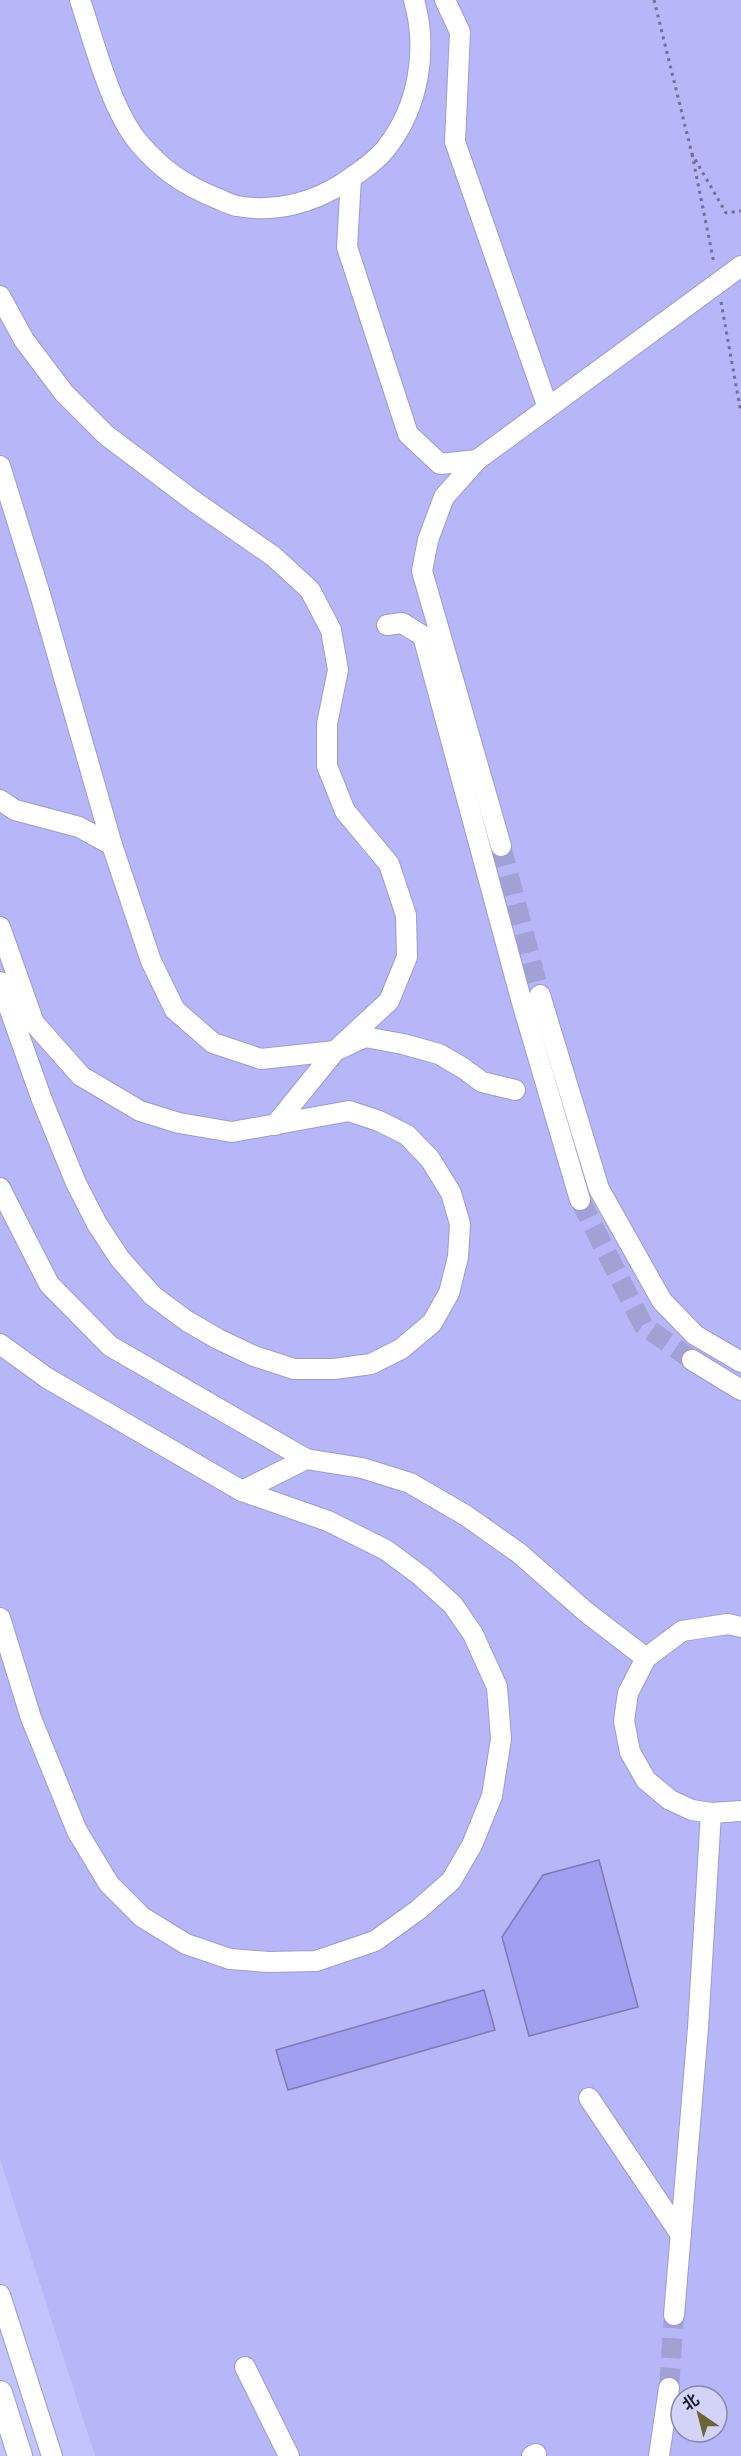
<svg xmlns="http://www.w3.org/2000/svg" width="741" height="2456" viewBox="0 0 741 2456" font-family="Georgia,'Noto Sans SC',serif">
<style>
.built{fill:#b7b6f8;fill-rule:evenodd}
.building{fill:#a19fef;stroke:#7d7bb2;stroke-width:1.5}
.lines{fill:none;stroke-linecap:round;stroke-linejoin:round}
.minor-tunnel{stroke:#a1a1d5;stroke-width:20;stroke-dasharray:20 10;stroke-linecap:butt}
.minor-casing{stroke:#9c9bd4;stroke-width:22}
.major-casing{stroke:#9c9bd4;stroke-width:26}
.path{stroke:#717099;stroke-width:3;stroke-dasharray:3 4.5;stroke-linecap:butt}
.minor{stroke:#fff;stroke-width:20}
.major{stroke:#fff;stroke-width:24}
</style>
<rect width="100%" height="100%" fill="#c3c3fe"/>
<path class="built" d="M0,0H741V2456H95L0,2159ZM681,2396H717V2432H681Z"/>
<g class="building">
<polygon points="599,1860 638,2007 529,2036 502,1937 543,1875"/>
<polygon points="484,1990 495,2030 288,2090 276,2050"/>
</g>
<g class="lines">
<g class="minor-tunnel">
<polyline points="501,846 540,995"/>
<polyline points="580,1200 643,1325 692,1360"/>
<polyline points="669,2388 674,2315"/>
</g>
<defs>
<g id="minor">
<path d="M80,0C94,42 111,110 139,143C161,169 184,185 216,198C222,200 230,205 237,206C275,213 313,203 345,182C359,172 377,161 387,147C419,106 428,49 414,0"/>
<polyline points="445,0 460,32 455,142 548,408"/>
<polyline points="351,178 347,247 408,434 440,464 477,460"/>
<polyline points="0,296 24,340 64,393 106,435 195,502 273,556 310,590 331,630 338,670 327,724 327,766 345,811 389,864 406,915 407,957 389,1001 335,1051 261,1059 213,1043 175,1010 151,961 112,845 40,594 0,466"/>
<polyline points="387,625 402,623 423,636 521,999 580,1200"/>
<polyline points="0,800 15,810 79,827 112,845"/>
<polyline points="501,846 422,571 428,540 444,497 477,460 741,266"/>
<polyline points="0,927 34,1023 81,1076 140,1111 179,1123 232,1132 349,1111 379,1121 407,1135 430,1159 451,1193 460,1224 458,1257 449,1293 432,1323 401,1349 371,1364 334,1369 294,1369 254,1356 218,1339 187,1321 153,1296 120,1259 97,1224 76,1183 42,1100 0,982"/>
<polyline points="540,995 599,1189 662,1301 695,1335 741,1362"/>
<polyline points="275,1125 335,1051 365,1037 403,1044 439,1054 463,1068 482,1082 515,1090"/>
<polyline points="0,1188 49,1284 110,1346 306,1459"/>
<polyline points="0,1344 47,1378 242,1491 328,1521 386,1550 421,1576 453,1605 473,1634 497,1687 501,1739 492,1796 472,1845 451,1881 418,1910 375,1941 316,1961 269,1962 230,1959 186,1944 142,1917 109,1884 77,1831 31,1718 0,1618"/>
<polyline points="692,1360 741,1390"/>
<polyline points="242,1491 306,1459 362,1468 410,1483 465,1515 519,1553 586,1612 646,1658"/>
<polyline points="741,1627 728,1624 682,1631 646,1658 628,1693 624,1721 630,1752 646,1780 670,1800 692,1810 711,1813 741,1811"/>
<polyline points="589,2098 681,2235"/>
<polyline points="0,2295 52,2456"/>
<polyline points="674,2315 698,2028 711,1813"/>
<polyline points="245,2367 289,2456"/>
<polyline points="532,2456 536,2454"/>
<polyline points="659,2456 669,2388"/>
</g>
<polyline id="major" points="0,2393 20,2456"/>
</defs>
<use href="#minor" class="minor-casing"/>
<use href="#major" class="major-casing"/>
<g class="path">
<polyline points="654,0 692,154 726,213 741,211"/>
<polyline points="692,154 714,263"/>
<polyline points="721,302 741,413"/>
</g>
<use href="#minor" class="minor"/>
<use href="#major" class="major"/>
</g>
<g transform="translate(699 2414) rotate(325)"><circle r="28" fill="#d2d3f7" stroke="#8989a7" stroke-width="1.5"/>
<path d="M0-4.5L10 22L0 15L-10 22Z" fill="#6a6633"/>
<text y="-9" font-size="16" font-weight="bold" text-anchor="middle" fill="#1b192f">北</text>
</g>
</svg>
